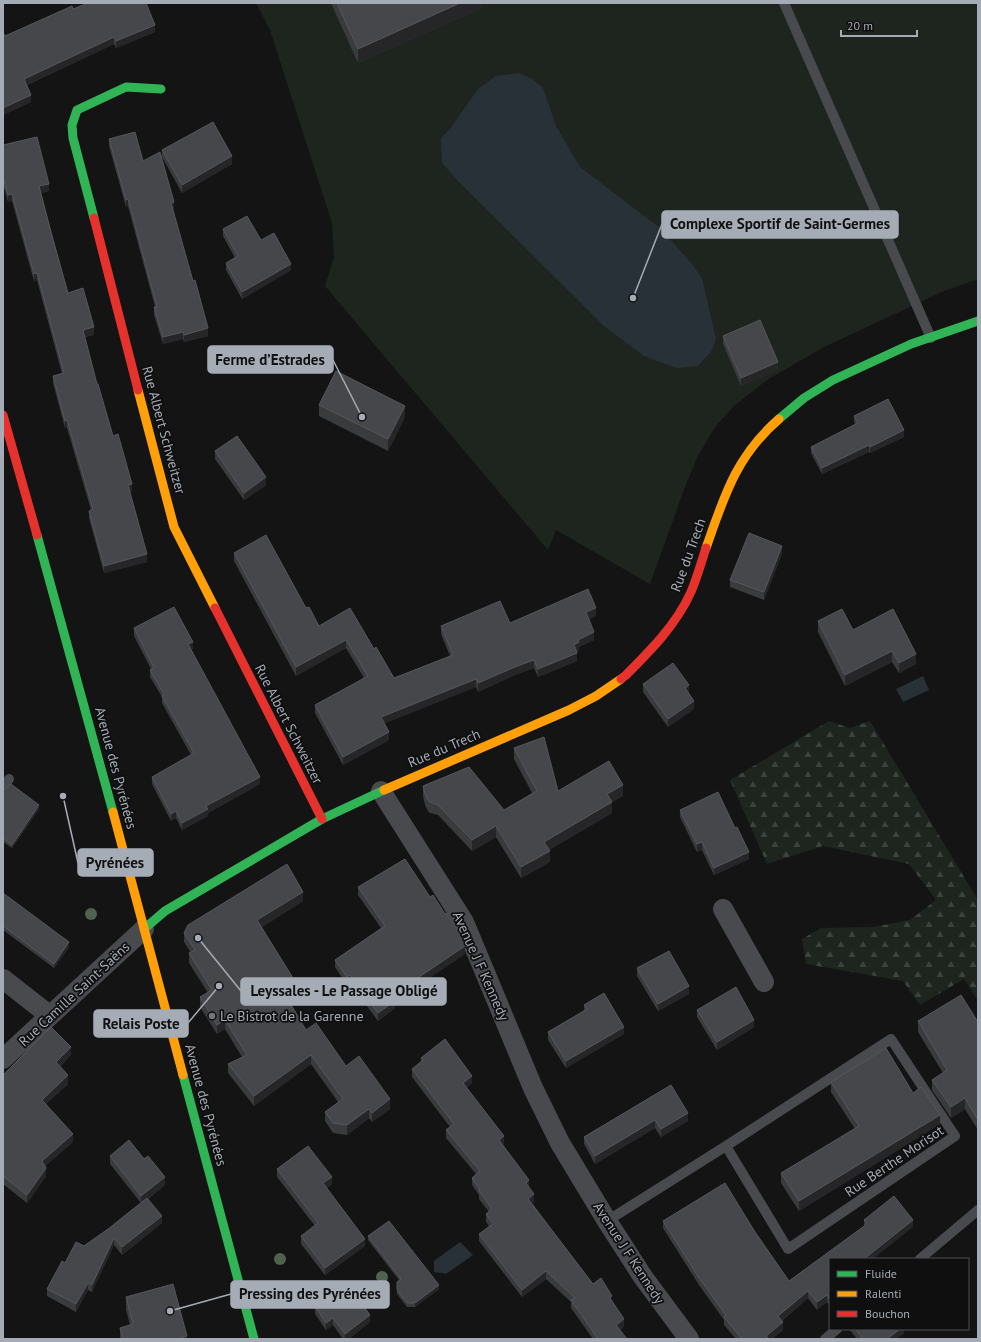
<svg xmlns="http://www.w3.org/2000/svg" width="981" height="1342" viewBox="0 0 981 1342" font-family="'PT Sans',sans-serif">
<style>
.green{fill:#1e251f}
.forest{fill:url(#forest-firs)}
.water{fill:#273137}
.lines{fill:none;stroke-linecap:round;stroke-linejoin:round}
.lane{stroke:#484a4e;stroke-width:10}
.street{stroke:#484a4e;stroke-width:20}
.fast{stroke:#30b455;stroke-width:9}
.slow{stroke:#ff9f0a;stroke-width:9}
.jam{stroke:#e5322d;stroke-width:9}
.tree{fill:#4e624d}
.wall{fill:#3a3b3d}
.shaded-wall{fill:#262628}
.building{fill:#46474a;stroke:#54575b}
.poi-dot{fill:#72777e;stroke:#0f0f10;stroke-width:1.5}
.labels{text-anchor:middle;stroke-width:3.5;stroke-linejoin:round;paint-order:stroke}
.street-label{font-size:14px;fill:#a5acb6;stroke:#0f0f10}
.poi-label{font-size:14px;fill:#a5acb6;stroke:#0f0f10;text-anchor:start}
.leader{fill:none;stroke:#a5acb6;stroke-width:1.5}
.callout-dot{fill:#a5acb6;stroke:#0f0f10;stroke-width:1.5}
.callout{fill:#a5acb6;stroke:#a5acb6;stroke-width:1.5}
.callout-label{font-size:15px;text-anchor:middle;font-weight:bold;fill:#111}
</style>
<defs>
<pattern id="forest-firs" width="22" height="20" patternUnits="userSpaceOnUse"><rect width="22" height="20" fill="#1e251f"/><path d="M5 1l3.5 6h-7zM16 11l3.5 6h-7z" fill="#3c423d"/></pattern>
</defs>
<rect width="100%" height="100%" fill="#141415"/>
<polygon class="green" points="256,3 978,3 978,279 944,291 824,347 767,380 734,406 715,427 698,456 685,487 650,584 556,530 548,550 325,286 334,257 332,223 270,30"/>
<polygon class="forest" points="829,721 850,728 870,721 978,900 978,1001 964,979 920,1005 903,981 806,964 802,939 821,928 873,927 910,920 936,900 909,864 823,846 767,864 730,780"/>
<g class="water">
<polygon points="519,73 532,79 543,88 556,126 580,167 660,228 692,264 702,278 716,339 711,352 698,366 677,368 644,356 604,326 459,182 442,163 441,138 450,129 478,89 496,76"/>
<polygon points="923,676 929,690 903,702 896,689"/>
<path d="M460,1242L473,1255L446,1274C442,1272 438,1273 434,1272V1261Z"/>
</g>
<g class="lines">
<g class="lane">
<polyline points="784,3 931,338"/>
<polyline points="3,787 9,779"/>
<polyline points="607,1221 726,1146 788,1249 955,1136 891,1039 726,1146"/>
<polyline points="920,1259 978,1210"/>
<polyline points="825,1339 837,1329"/>
</g>
<g class="street">
<polyline points="381,791 464,922 533,1088 560,1143 607,1221 643,1277 689,1339"/>
<polyline points="723,909 764,982"/>
<polyline points="3,979 49,1015"/>
<polyline points="3,1059 144,929"/>
</g>
<g class="fast">
<polyline points="94,218 73,138 72,125 77,110 126,87 161,89"/>
<polyline points="779,419 804,398 833,380 911,344 978,321"/>
<polyline points="37,535 113,812"/>
<polyline points="144,929 165,911 322,819 384,790"/>
<polyline points="183,1075 254,1339"/>
</g>
<g class="slow">
<polyline points="138,390 174,527 215,608"/>
<path d="M706,548C724,497 736,456 779,419"/>
<polyline points="384,790 569,710 596,696 621,679"/>
<polyline points="113,812 183,1075"/>
</g>
<g class="jam">
<polyline points="94,218 138,390"/>
<polyline points="3,415 37,535"/>
<polyline points="215,608 322,819"/>
<path d="M621,679L626,675C651,650 676,625 691,592C697,578 701,563 706,548"/>
</g>
</g>
<g class="tree">
<circle cx="91" cy="914" r="6"/>
<circle cx="280" cy="1259" r="6"/>
<circle cx="382" cy="1277" r="6"/>
</g>
<g class="wall">
<polygon points="331,3 482,3 482,8 358,63"/>
<polygon points="73,9 155,32 116,48 114,44 27,85 31,102 3,115 3,34 5,36"/>
<polygon points="109,139 143,161 174,209 173,210 208,336 184,342 183,339 163,344 154,315 154,307 155,307 128,206 126,207 109,146"/>
<polygon points="3,145 49,191 41,193 68,293 94,335 85,337 97,384 113,436 132,491 130,492 147,562 104,573 89,518 89,511 91,510 67,428 65,428 53,383 53,376 62,374 37,280 34,281 12,201 8,202 3,184"/>
<polygon points="162,150 232,164 182,193 162,157"/>
<polygon points="223,229 261,240 291,270 242,299 226,270 226,263 235,258 223,236"/>
<polygon points="723,336 778,370 741,386 723,344"/>
<polygon points="319,405 405,417 388,451 319,416"/>
<polygon points="854,416 904,437 870,453 869,452 822,474 811,453 811,447 855,424 854,422"/>
<polygon points="215,451 266,485 244,500 215,459"/>
<polygon points="234,553 306,608 319,626 374,649 394,678 450,656 441,634 441,626 510,623 596,616 589,619 594,640 579,647 579,650 577,652 577,661 538,677 534,668 515,675 478,692 476,687 384,723 389,740 343,765 315,713 315,705 364,678 346,648 296,676 234,561"/>
<polygon points="782,554 764,600 730,587 730,580"/>
<polygon points="818,621 853,630 916,664 899,673 892,662 845,686 818,632"/>
<polygon points="134,628 193,649 191,650 260,784 208,813 208,816 182,830 176,818 171,821 152,784 152,777 191,755 162,703 162,697 150,677 150,670 151,669 134,636"/>
<polygon points="643,684 689,693 689,694 694,709 668,727 643,692"/>
<polygon points="514,748 558,791 623,796 612,802 612,813 549,850 550,862 521,878 496,837 472,851 438,815 430,813 428,811 425,805 423,796 423,786 504,810 532,793 514,759"/>
<polygon points="3,789 39,809 12,848 3,842"/>
<polygon points="680,810 749,859 714,875 702,850 697,852 680,817"/>
<polygon points="358,887 465,954 395,1001 395,1008 378,1021 350,983 347,985 335,967 335,960 381,928 358,895"/>
<polygon points="3,893 69,947 54,968 3,930"/>
<polygon points="303,901 262,927 293,987 284,993 306,1030 346,1066 390,1109 372,1122 369,1118 347,1135 333,1133 325,1121 325,1112 338,1102 311,1064 254,1106 228,1073 228,1064 242,1057 225,1029 217,1034 200,1007 200,997 208,993 189,963 189,953 191,953 184,942 184,933"/>
<polygon points="637,968 689,994 658,1011 637,976"/>
<polygon points="584,1005 624,1034 566,1068 548,1040 548,1032 584,1011"/>
<polygon points="697,1010 754,1027 717,1050 697,1017"/>
<polygon points="918,1021 978,1022 978,1130 965,1109 951,1118 932,1090 932,1080 943,1073 918,1032"/>
<polygon points="71,1055 60,1067 68,1084 46,1104 73,1142 45,1166 46,1176 27,1203 3,1184 3,1075"/>
<polygon points="421,1058 472,1083 466,1088 504,1144 503,1145 529,1187 534,1202 532,1203 593,1284 612,1301 624,1326 620,1330 627,1339 593,1339 571,1308 571,1302 546,1279 522,1297 479,1241 479,1234 489,1226 486,1222 486,1214 489,1212 479,1199 479,1195 472,1185 472,1178 476,1174 446,1138 446,1130 450,1127 412,1077 412,1069 421,1062"/>
<polygon points="831,1082 913,1093 940,1124 799,1211 781,1183 781,1173 855,1129 831,1092"/>
<polygon points="671,1085 688,1121 661,1137 655,1128 595,1164 584,1144 584,1137"/>
<polygon points="110,1156 165,1185 148,1199 162,1223 122,1255 114,1245 92,1292 88,1290 76,1312 47,1296 47,1289 65,1263 84,1246 108,1229 141,1203 110,1164"/>
<polygon points="277,1169 332,1184 327,1188 365,1246 325,1275 301,1244 301,1236 315,1226 277,1177"/>
<polygon points="864,1220 913,1227 830,1259 830,1306 827,1302 817,1310 808,1298 782,1321 783,1330 772,1339 736,1339 724,1325 724,1320 699,1285 663,1228 663,1221 755,1232 789,1281 864,1226"/>
<polygon points="368,1236 439,1289 415,1307 407,1307 397,1294 397,1282 399,1280 368,1240"/>
<polygon points="126,1297 187,1339 120,1339 120,1328 130,1325 126,1310"/>
<polygon points="315,1306 370,1322 349,1339 343,1339 333,1325 326,1330 315,1314"/>
<polygon points="849,1329 904,1329 904,1333 896,1339 857,1339"/>
</g>
<g class="shaded-wall">
<polygon points="460,3 482,3 482,8 358,63 358,49"/>
<polygon points="155,25 155,32 116,48 116,41"/>
<polygon points="114,37 114,44 24,86 24,79"/>
<polygon points="31,95 31,102 3,115 3,108"/>
<polygon points="232,156 232,164 182,193 182,185"/>
<polygon points="49,184 49,191 39,194 39,186"/>
<polygon points="12,194 12,201 8,202 8,195"/>
<polygon points="128,199 128,206 126,207 126,200"/>
<polygon points="174,202 174,209 171,210 171,203"/>
<polygon points="291,264 291,270 242,299 242,292"/>
<polygon points="37,273 37,280 34,281 34,274"/>
<polygon points="94,327 94,335 83,337 83,330"/>
<polygon points="208,328 208,336 184,342 184,335"/>
<polygon points="183,332 183,339 163,344 163,337"/>
<polygon points="778,362 778,370 741,386 741,378"/>
<polygon points="405,406 405,417 388,451 388,439"/>
<polygon points="67,420 67,428 65,428 65,421"/>
<polygon points="904,430 904,437 870,453 870,447"/>
<polygon points="869,445 869,452 822,474 822,468"/>
<polygon points="266,477 266,485 244,500 244,493"/>
<polygon points="132,484 132,491 128,492 128,485"/>
<polygon points="782,546 782,554 764,600 764,592"/>
<polygon points="147,554 147,562 104,573 104,566"/>
<polygon points="596,608 596,616 586,621 586,612"/>
<polygon points="594,632 594,640 579,647 579,650 574,653 574,645 578,640"/>
<polygon points="346,640 346,648 296,676 296,667"/>
<polygon points="193,642 193,649 188,652 188,644"/>
<polygon points="892,651 892,662 845,686 845,675"/>
<polygon points="577,653 577,661 538,677 538,669"/>
<polygon points="916,654 916,664 899,673 899,663"/>
<polygon points="534,660 534,668 515,675 478,692 478,683 515,667"/>
<polygon points="476,679 476,687 381,725 381,717"/>
<polygon points="689,685 689,693 685,696 685,688"/>
<polygon points="694,701 694,709 668,727 668,719"/>
<polygon points="389,732 389,740 343,765 343,757"/>
<polygon points="260,777 260,784 208,813 208,816 182,830 182,823 206,806"/>
<polygon points="623,785 623,796 607,805 607,794"/>
<polygon points="612,802 612,813 544,853 544,842"/>
<polygon points="39,805 39,809 12,848 12,845"/>
<polygon points="176,811 176,818 171,821 171,814"/>
<polygon points="496,826 496,837 472,851 472,840"/>
<polygon points="702,842 702,850 697,852 697,844"/>
<polygon points="550,851 550,862 521,878 521,867"/>
<polygon points="749,852 749,859 714,875 714,868"/>
<polygon points="303,892 303,901 257,930 257,920"/>
<polygon points="69,942 69,947 54,968 54,964"/>
<polygon points="465,946 465,954 395,1001 395,1008 378,1021 378,1013 391,996"/>
<polygon points="350,975 350,983 347,985 347,977"/>
<polygon points="293,978 293,987 280,996 280,986"/>
<polygon points="689,986 689,994 658,1011 658,1004"/>
<polygon points="225,1020 225,1029 217,1034 217,1025"/>
<polygon points="754,1020 754,1027 717,1050 717,1042"/>
<polygon points="624,1027 624,1034 566,1068 566,1061"/>
<polygon points="71,1047 71,1055 56,1071 56,1062"/>
<polygon points="311,1055 311,1064 254,1106 254,1096"/>
<polygon points="68,1075 68,1084 42,1108 42,1100"/>
<polygon points="472,1076 472,1083 463,1091 463,1083"/>
<polygon points="965,1098 965,1109 951,1118 951,1107"/>
<polygon points="390,1099 390,1109 372,1122 372,1113"/>
<polygon points="369,1109 369,1118 347,1135 347,1125"/>
<polygon points="688,1113 688,1121 661,1137 661,1129"/>
<polygon points="940,1115 940,1124 799,1211 799,1201"/>
<polygon points="655,1120 655,1128 595,1164 595,1156"/>
<polygon points="73,1134 73,1142 42,1169 42,1161"/>
<polygon points="504,1136 504,1144 499,1148 499,1140"/>
<polygon points="46,1168 46,1176 27,1203 27,1195"/>
<polygon points="165,1177 165,1185 141,1204 141,1196"/>
<polygon points="332,1177 332,1184 323,1191 323,1183"/>
<polygon points="529,1180 529,1188 526,1183"/>
<polygon points="534,1194 534,1202 528,1206 528,1199"/>
<polygon points="162,1216 162,1223 122,1255 122,1247"/>
<polygon points="913,1220 913,1227 873,1259 864,1259"/>
<polygon points="114,1238 114,1245 92,1292 92,1285"/>
<polygon points="365,1239 365,1246 325,1275 325,1268"/>
<polygon points="546,1271 546,1279 522,1297 522,1290"/>
<polygon points="88,1283 88,1290 76,1312 76,1304"/>
<polygon points="439,1285 439,1289 415,1307 415,1303"/>
<polygon points="808,1291 808,1298 778,1324 778,1316"/>
<polygon points="827,1295 827,1302 817,1310 817,1302"/>
<polygon points="370,1315 370,1322 349,1339 345,1339 345,1334"/>
<polygon points="333,1318 333,1325 326,1330 326,1323"/>
<polygon points="624,1319 624,1326 616,1332 616,1325"/>
<polygon points="783,1322 783,1330 772,1339 766,1339 766,1336"/>
<polygon points="900,1329 904,1329 904,1333 896,1339 887,1339"/>
<polygon points="187,1336 187,1339 178,1339"/>
</g>
<g class="building">
<polygon points="88,3 146,3 155,25 116,41 114,37 24,79 31,95 3,108 3,34 4,34 5,36 72,6 73,9"/>
<polygon points="337,3 460,3 358,49"/>
<polygon points="213,122 232,156 182,185 162,150"/>
<polygon points="135,132 143,161 160,152 174,202 171,203 193,281 195,280 208,328 184,335 183,332 163,337 154,307 157,307 128,199 126,200 109,139"/>
<polygon points="37,137 49,184 39,186 52,236 68,293 83,288 94,327 83,330 97,384 98,384 113,436 118,434 132,484 128,485 147,554 104,566 89,511 93,509 67,420 65,421 53,376 64,373 37,273 34,274 12,194 8,195 3,177 3,145"/>
<polygon points="247,216 261,240 274,233 291,264 242,292 226,263 238,256 223,229"/>
<polygon points="760,320 778,362 741,378 723,336"/>
<polygon points="336,371 405,406 388,439 319,405"/>
<polygon points="888,399 904,430 870,447 869,445 822,468 811,447 858,423 854,416"/>
<polygon points="237,436 266,477 244,493 215,451"/>
<polygon points="749,533 782,546 764,592 730,580"/>
<polygon points="266,535 306,608 309,607 319,626 350,608 374,649 376,647 394,678 453,655 441,626 500,601 510,623 588,589 596,608 586,612 594,632 578,640 579,642 574,645 577,653 538,669 534,660 515,667 478,683 476,679 381,717 389,732 343,757 315,705 368,676 346,640 296,667 234,553"/>
<polygon points="174,607 193,642 188,644 260,777 206,806 208,809 182,823 176,811 171,814 152,777 194,753 162,696 164,694 150,670 154,668 134,628"/>
<polygon points="842,609 853,630 893,609 916,654 899,663 892,651 845,675 818,621"/>
<polygon points="673,663 689,685 685,688 694,701 668,719 643,684"/>
<polygon points="544,737 558,791 609,761 623,785 607,794 612,802 544,842 550,851 521,867 496,826 472,840 438,805 430,802 428,800 425,794 423,786 469,767 504,810 537,791 514,748"/>
<polygon points="11,784 39,805 12,845 3,838 3,789 5,789"/>
<polygon points="718,792 735,828 737,827 749,852 714,868 702,842 697,844 680,810"/>
<polygon points="405,859 430,897 433,895 445,914 446,913 460,934 465,946 391,996 395,1001 378,1013 350,975 347,977 335,960 385,926 358,887"/>
<polygon points="287,864 303,892 257,920 293,978 280,986 306,1030 316,1023 346,1066 359,1056 390,1099 372,1113 369,1109 347,1125 333,1123 325,1112 343,1099 311,1055 254,1096 228,1064 247,1055 225,1020 217,1025 200,997 212,990 189,953 195,950 184,933 188,925"/>
<polygon points="3,893 69,942 54,964 3,926"/>
<polygon points="669,951 689,986 658,1004 637,968"/>
<polygon points="736,987 754,1020 717,1042 697,1010"/>
<polygon points="604,993 624,1027 566,1061 548,1032 587,1009 584,1005"/>
<polygon points="961,995 978,1022 978,1120 965,1098 951,1107 932,1080 947,1070 918,1021"/>
<polygon points="51,1027 71,1047 56,1062 68,1075 42,1100 73,1134 42,1161 46,1168 27,1195 3,1176 3,1075"/>
<polygon points="445,1039 472,1076 463,1083 504,1136 499,1140 529,1180 526,1183 534,1194 528,1199 593,1284 601,1278 612,1296 610,1298 624,1319 616,1325 627,1339 598,1339 571,1300 575,1298 546,1271 522,1290 479,1234 493,1224 486,1214 492,1209 479,1191 480,1190 472,1178 480,1171 446,1130 454,1124 412,1069 423,1060 421,1058"/>
<polygon points="886,1048 913,1093 921,1087 940,1115 799,1201 781,1173 859,1126 831,1082"/>
<polygon points="671,1085 688,1113 661,1129 655,1120 595,1156 584,1137"/>
<polygon points="129,1140 144,1159 148,1156 165,1177 141,1196 110,1156"/>
<polygon points="308,1146 332,1177 323,1183 365,1239 325,1268 301,1236 318,1223 277,1169"/>
<polygon points="725,1183 755,1232 789,1281 867,1224 864,1220 894,1196 913,1220 864,1259 830,1259 830,1299 827,1295 817,1302 808,1291 778,1316 783,1322 766,1336 768,1338 766,1339 742,1339 724,1317 726,1315 699,1278 663,1221"/>
<polygon points="147,1198 162,1216 122,1247 114,1238 92,1285 88,1283 76,1304 47,1289 62,1261 65,1263 76,1242 84,1246 108,1229"/>
<polygon points="389,1221 439,1285 415,1303 407,1303 397,1290 397,1282 401,1279 368,1236"/>
<polygon points="346,1282 370,1315 345,1334 333,1318 326,1323 315,1306"/>
<polygon points="173,1284 187,1336 178,1339 123,1339 120,1328 133,1324 126,1297"/>
<polygon points="855,1329 900,1329 887,1339 863,1339"/>
</g>
<circle class="poi-dot" cx="212" cy="1016" r="4"/>
<g class="labels">
<g class="street-label">
<text transform="translate(164 430) rotate(75)" y="5">Rue Albert Schweitzer</text>
<text transform="translate(688 555) rotate(-70)" y="5">Rue du Trech</text>
<text transform="translate(289 724) rotate(63)" y="5">Rue Albert Schweitzer</text>
<text transform="translate(444 748) rotate(-23)" y="5">Rue du Trech</text>
<text transform="translate(116 768) rotate(75)" y="5">Avenue des Pyrénées</text>
<text transform="translate(481 966) rotate(66)" y="5">Avenue J F Kennedy</text>
<text transform="translate(74 994) rotate(-43)" y="5">Rue Camille Saint-Saëns</text>
<text transform="translate(206 1105) rotate(75)" y="5">Avenue des Pyrénées</text>
<text transform="translate(894 1161) rotate(-34)" y="5">Rue Berthe Morisot</text>
<text transform="translate(629 1253) rotate(57)" y="5">Avenue J F Kennedy</text>
</g>
<g class="poi-label">
<text x="220" y="1021">Le Bistrot de la Garenne</text>
</g>
</g>
<path class="leader" d="M633 298L662 224M362 417L333 360M63 796L78 863M198 938L241 991M219 986L188 1023M170 1311L231 1294"/>
<g class="callout-dot">
<circle cx="633" cy="298" r="4"/>
<circle cx="362" cy="417" r="4"/>
<circle cx="63" cy="796" r="4"/>
<circle cx="198" cy="938" r="4"/>
<circle cx="219" cy="986" r="4"/>
<circle cx="170" cy="1311" r="4"/>
</g>
<g class="callout">
<rect x="662" y="211" width="236" height="27" rx="4"/>
<rect x="208" y="346" width="125" height="27" rx="4"/>
<rect x="78" y="849" width="75" height="27" rx="4"/>
<rect x="241" y="978" width="205" height="27" rx="4"/>
<rect x="94" y="1010" width="94" height="27" rx="4"/>
<rect x="231" y="1281" width="158" height="27" rx="4"/>
</g>
<g class="callout-label">
<text x="780" y="229">Complexe Sportif de Saint-Germes</text>
<text x="270" y="365">Ferme d’Estrades</text>
<text x="115" y="868">Pyrénées</text>
<text x="344" y="996">Leyssales - Le Passage Obligé</text>
<text x="141" y="1029">Relais Poste</text>
<text x="310" y="1299">Pressing des Pyrénées</text>
</g>
<rect width="981" height="1342" fill="none" stroke="#a5acb6" stroke-width="8"/>
<rect x="829" y="1258" width="140" height="72" fill="#0f0f10" stroke="#4b4e52"/>
<rect x="837" y="1271" width="20" height="6" fill="#30b455" stroke="#4b4e52"/>
<text x="865" y="1278" font-size="12" fill="#a5acb6">Fluide</text>
<rect x="837" y="1291" width="20" height="6" fill="#ff9f0a" stroke="#4b4e52"/>
<text x="865" y="1298" font-size="12" fill="#a5acb6">Ralenti</text>
<rect x="837" y="1311" width="20" height="6" fill="#e5322d" stroke="#4b4e52"/>
<text x="865" y="1318" font-size="12" fill="#a5acb6">Bouchon</text>
<path d="M841 30v6h76v-6" fill="none" stroke="#a5acb6" stroke-width="2"/>
<text x="847" y="30" font-size="12" fill="#a5acb6" stroke="#0f0f10" stroke-width="3" paint-order="stroke">20 m</text>
</svg>
